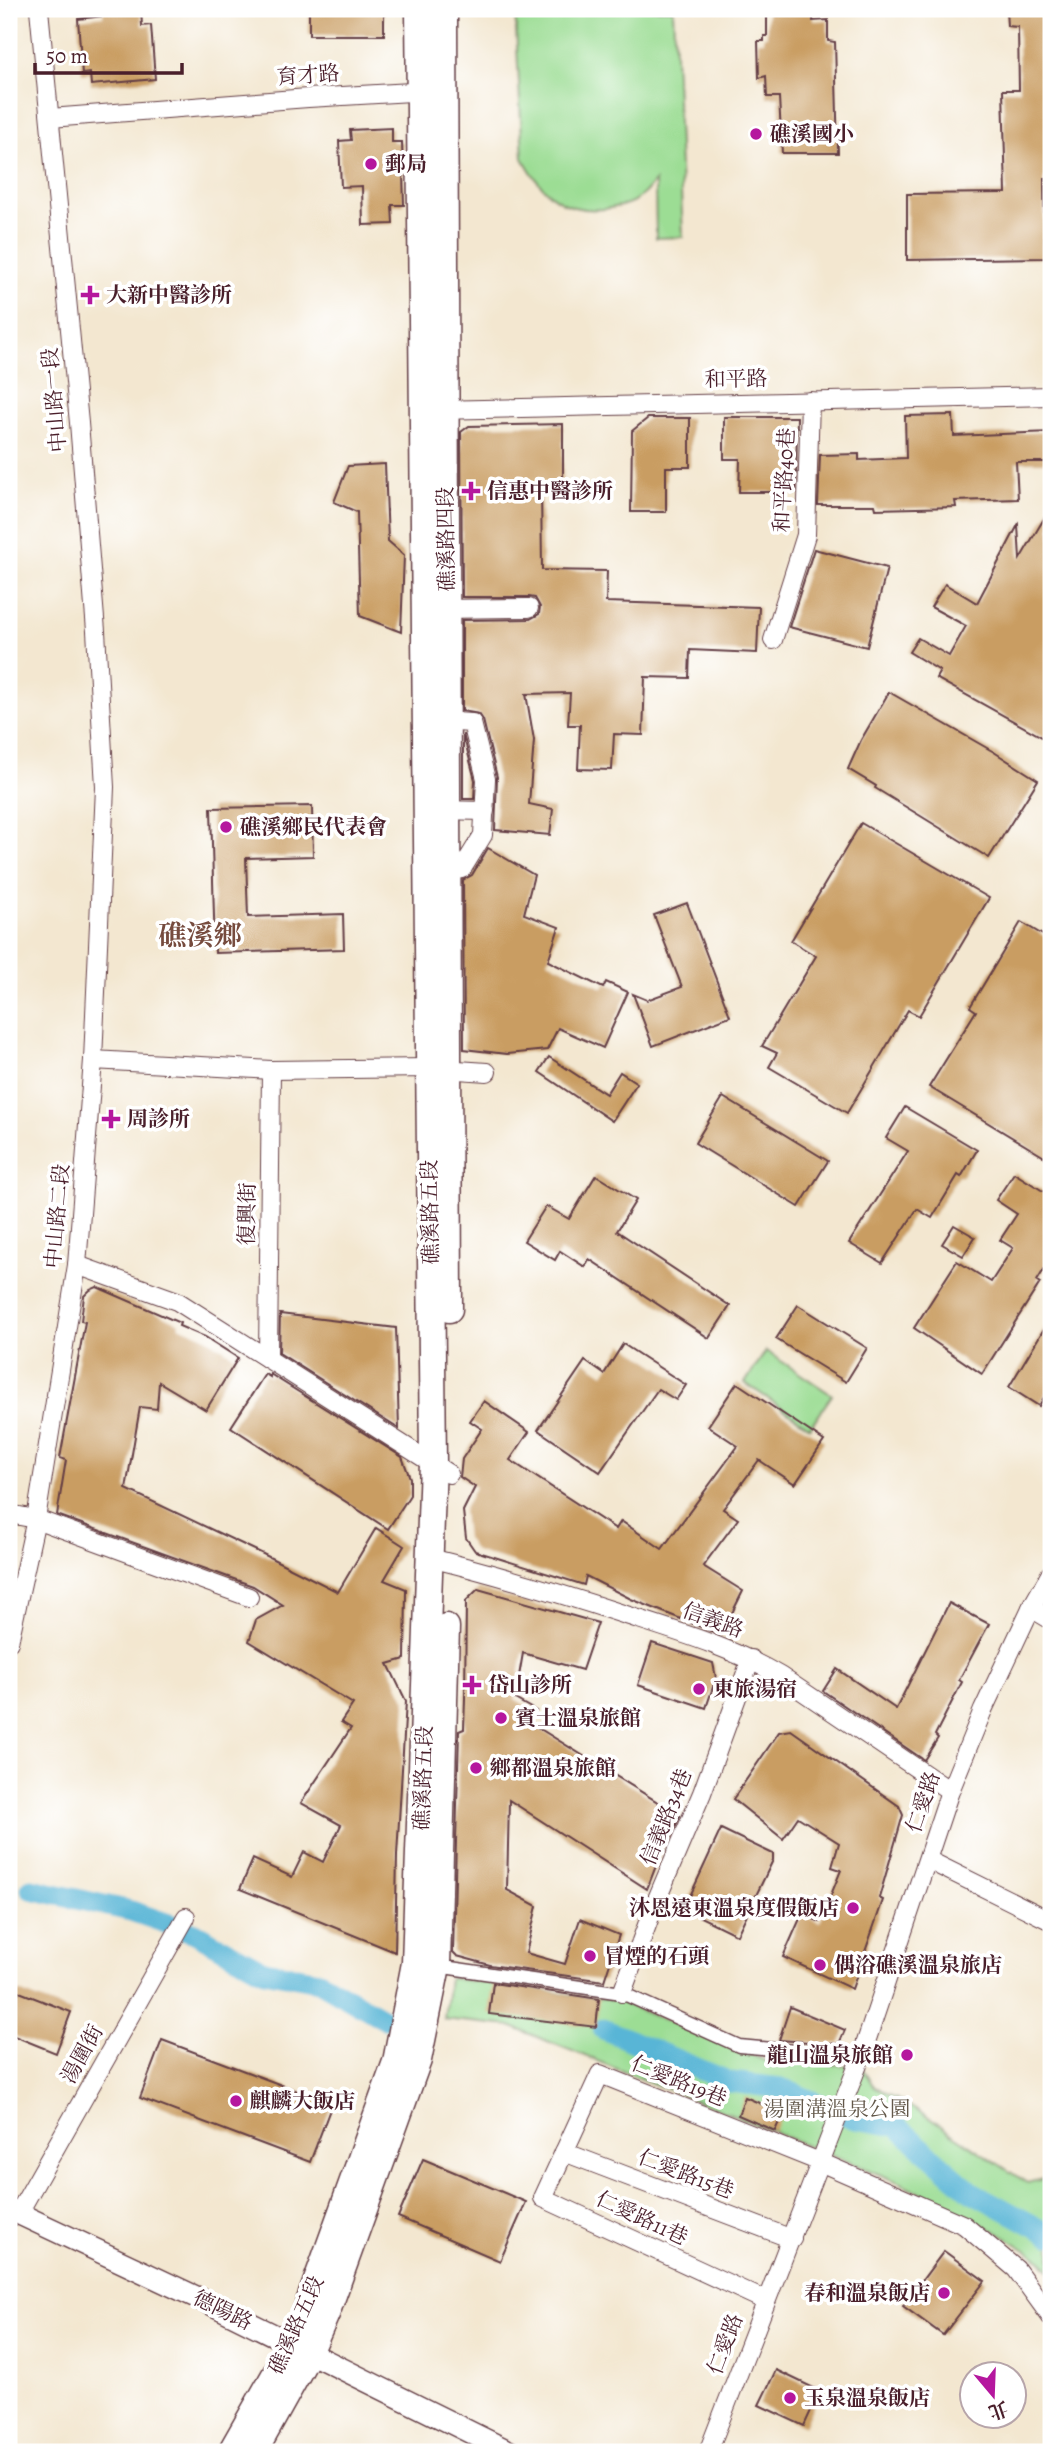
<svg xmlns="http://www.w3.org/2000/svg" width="1060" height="2461" viewBox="0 0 1060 2461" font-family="Alegreya,'Noto Serif TC',serif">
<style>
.green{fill:#9cdd94;stroke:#737e60;stroke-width:2}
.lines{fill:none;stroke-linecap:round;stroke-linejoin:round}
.canal{stroke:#58b5d6;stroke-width:21}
.building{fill:#c99d62}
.pedestrian-casing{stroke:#633d44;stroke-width:15}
.minor-casing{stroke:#633d44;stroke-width:20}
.tertiary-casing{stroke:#633d44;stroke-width:24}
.primary-casing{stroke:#633d44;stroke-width:29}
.pedestrian{stroke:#fff;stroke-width:12}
.minor{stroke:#fff;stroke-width:18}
.tertiary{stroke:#fff;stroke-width:21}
.primary{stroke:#fff;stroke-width:26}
.poi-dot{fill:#b5179e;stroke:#fff;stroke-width:2.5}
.labels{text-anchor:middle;stroke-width:7;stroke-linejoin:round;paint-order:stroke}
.street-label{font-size:21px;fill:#4a1f2b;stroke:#fff}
.poi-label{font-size:21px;font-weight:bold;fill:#4a1f2b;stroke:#fff;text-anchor:start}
.park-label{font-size:21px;fill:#63584a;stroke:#fff}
.district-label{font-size:28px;font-weight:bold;fill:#764b3e;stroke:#fff}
</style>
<rect width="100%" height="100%" fill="#fff"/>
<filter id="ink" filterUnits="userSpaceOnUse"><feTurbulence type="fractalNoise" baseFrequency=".0143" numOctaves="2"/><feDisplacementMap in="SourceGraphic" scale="14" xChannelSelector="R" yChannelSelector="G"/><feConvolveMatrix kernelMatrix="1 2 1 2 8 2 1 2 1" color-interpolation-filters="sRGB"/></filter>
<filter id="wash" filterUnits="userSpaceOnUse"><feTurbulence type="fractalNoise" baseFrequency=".00686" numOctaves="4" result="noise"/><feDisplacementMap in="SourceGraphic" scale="28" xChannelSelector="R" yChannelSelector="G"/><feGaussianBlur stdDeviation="1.57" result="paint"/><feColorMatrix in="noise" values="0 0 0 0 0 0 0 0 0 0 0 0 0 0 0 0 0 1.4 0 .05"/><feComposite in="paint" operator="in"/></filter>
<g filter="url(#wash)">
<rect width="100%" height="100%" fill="#f3e7d0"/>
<g class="green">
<path d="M515,9H673L683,237L656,238L655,181C650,186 646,193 640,197C630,205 617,207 604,209C562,213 542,193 523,158Z"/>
<polygon points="766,1351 832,1395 810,1427 745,1383"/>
<polygon points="449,1978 617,2001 766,2061 860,2066 873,2085 926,2116 1027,2183 1051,2177 1051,2271 1042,2260 999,2233 901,2183 510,2026 444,2019"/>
</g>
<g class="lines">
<g class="canal">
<polyline points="31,1889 131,1911 195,1933 264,1971 319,1981 384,2019"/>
<polyline points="603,2029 730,2082 781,2088 855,2119 897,2126 972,2192 1051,2235"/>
</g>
</g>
<g id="blocks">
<g class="building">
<polygon points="103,9 141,9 142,26 151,25 155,79 91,85 90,73 82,74 78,19 103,16"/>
<rect x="309" y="9" width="75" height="26"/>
<polygon points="767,9 813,9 813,21 828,20 828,41 835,42 838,153 782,153 779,97 767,97 766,76 759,78 758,41 764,41 764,36 767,36"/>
<polygon points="1006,9 1051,9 1051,178 1044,178 1045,258 907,260 907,194 1006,193 1003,90 1019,90 1018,27 1007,26"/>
<polygon points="392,128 392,142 402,142 404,205 392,205 393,224 363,225 362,186 341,187 339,141 351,140 350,130"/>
<polygon points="953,415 954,436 1051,432 1051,462 1016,462 1018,499 955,501 956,507 876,509 875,505 818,505 820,455 859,454 859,460 906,458 905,416"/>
<polygon points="724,417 797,417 796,492 739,492 740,459 724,459"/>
<polygon points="648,418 690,418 690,467 666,467 666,512 631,512 632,431"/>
<polygon points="563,424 563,485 541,485 542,570 607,571 606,602 759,607 757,653 690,650 689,678 645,677 643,735 614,734 612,770 578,769 580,725 568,725 570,693 526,694 534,740 529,804 553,809 550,835 495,830 497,777 483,720 479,714 462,711 462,620 530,619 539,614 540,607 535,598 529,597 462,597 461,432 469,426"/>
<polygon points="385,464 388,541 404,555 401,632 360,616 357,512 334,502 348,466"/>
<polygon points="1051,507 1051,742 936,678 940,671 909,652 918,638 949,656 966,626 931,607 945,584 977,603 1018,525 1020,559"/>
<polygon points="814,549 887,568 867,647 789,627"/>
<polygon points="889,692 994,752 1038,780 989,858 875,788 876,786 848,769 861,740"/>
<polygon points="463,734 475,780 474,799 463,799"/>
<polygon points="312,806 313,856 246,858 248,917 343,914 344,949 215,953 211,808"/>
<polygon points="861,823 989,898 919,1016 908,1010 847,1113 769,1067 777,1053 762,1046 816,956 791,941"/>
<polygon points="488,848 534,875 524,914 559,927 548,961 603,988 606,982 628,992 603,1048 558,1028 547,1050 507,1054 464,1049 463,880 472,875"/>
<polygon points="687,903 730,1016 653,1046 633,994 647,1000 682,987 654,915"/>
<polygon points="1021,922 1051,940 1051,1161 929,1087 976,1011 970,1007"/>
<polygon points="549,1057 606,1094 620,1072 637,1083 612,1121 539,1072"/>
<polygon points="723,1097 828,1161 799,1207 695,1143"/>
<polygon points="905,1107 977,1150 961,1177 958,1175 932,1218 917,1209 882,1263 849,1243 908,1151 886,1138"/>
<polygon points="1014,1173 1051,1196 1051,1258 1037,1281 1040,1283 982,1374 914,1328 957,1261 991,1282 1013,1248 1000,1240 1017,1214 996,1200"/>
<polygon points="596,1175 636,1200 617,1231 730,1306 709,1338 589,1259 585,1267 560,1251 555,1260 524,1241 546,1206 569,1219"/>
<polygon points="954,1225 975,1237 963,1256 942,1244"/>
<polygon points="97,1287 180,1323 179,1326 205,1337 238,1358 206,1410 159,1382 157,1409 140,1407 126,1489 261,1553 338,1592 376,1528 404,1546 384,1580 406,1589 405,1659 388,1664 406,1701 397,1855 395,1952 240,1889 253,1859 292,1877 304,1852 323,1862 341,1825 301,1803 351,1728 341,1722 353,1704 249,1641 256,1620 283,1605 253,1586 57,1515 66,1460 60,1458 85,1322 81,1321 84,1296 90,1290"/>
<polygon points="798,1305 867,1348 846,1382 776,1339"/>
<polygon points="280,1314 396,1328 399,1429 279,1353"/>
<polygon points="1051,1317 1051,1385 1039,1406 1009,1387"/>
<polygon points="623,1344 686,1385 676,1400 658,1389 600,1472 538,1430 585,1361 604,1374"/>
<polygon points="265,1374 270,1377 270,1374 402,1457 410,1478 410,1495 388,1529 231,1427"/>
<polygon points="737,1383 824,1441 795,1484 759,1460 723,1509 738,1519 703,1566 743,1591 721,1635 631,1599 586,1576 584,1585 475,1551 466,1538 463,1511 475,1487 460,1477 462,1459 482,1429 470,1421 484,1401 529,1432 510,1460 616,1529 621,1521 662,1549 738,1446 708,1426"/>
<polygon points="478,1589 598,1623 582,1670 523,1653 515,1699 536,1711 529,1722 680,1816 669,1841 666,1840 647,1889 509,1800 507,1890 537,1906 526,1953 565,1964 580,1919 619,1935 604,1981 490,1965 457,1956 453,1952 459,1731 464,1729 465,1698 466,1601"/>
<polygon points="949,1603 989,1624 959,1680 962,1682 935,1735 938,1738 924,1760 823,1691 837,1669 896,1709"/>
<polygon points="652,1643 713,1663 716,1678 706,1708 638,1685"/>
<polygon points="791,1730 899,1806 903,1815 879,1898 883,1900 852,1989 783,1957 802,1914 820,1922 841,1870 832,1867 839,1843 798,1817 783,1839 733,1799 779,1732"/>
<polygon points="721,1829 773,1854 773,1860 737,1935 684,1909"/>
<polygon points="493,1983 599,1999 596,2027 489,2014"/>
<polygon points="9,1988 71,2012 56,2053 9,2034"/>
<polygon points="790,2007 845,2030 839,2044 779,2040"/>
<polygon points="162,2040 332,2104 310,2162 140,2098"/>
<polygon points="745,2097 783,2113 775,2131 738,2115"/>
<polygon points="423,2159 526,2202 500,2261 398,2217"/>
<polygon points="944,2251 985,2281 943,2335 903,2306"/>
<polygon points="776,2370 820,2391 804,2426 759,2405"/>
</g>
</g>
</g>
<g filter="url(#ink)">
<use href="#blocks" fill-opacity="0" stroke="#633d44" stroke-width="2"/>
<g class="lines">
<defs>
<polyline id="pedestrian" points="437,1966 622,1993 739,2046 861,2057"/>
<g id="minor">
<polyline points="50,118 308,98 429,91"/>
<polyline points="436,410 1051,396"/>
<polyline points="438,609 529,608"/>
<polyline points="773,640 806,535 810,401"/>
<polyline points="439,810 485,811"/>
<polyline points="437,874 462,869 483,835 486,779 472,723 438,721"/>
<polyline points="93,1060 271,1070 428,1068 487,1072"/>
<polyline points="77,1265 177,1301 449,1474"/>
<polyline points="268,1359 271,1070"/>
<polyline points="9,1514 36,1519 249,1597"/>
<path d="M430,1558C496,1574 562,1594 626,1615C679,1632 733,1648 780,1676L950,1791"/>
<polyline points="1031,1608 1051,1620"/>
<polyline points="9,1642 36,1519 77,1265 93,1060 105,787 96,631 79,423 39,9"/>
<polyline points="928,1860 1051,1921"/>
<polyline points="622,1993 654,1906 702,1793 751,1659"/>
<polyline points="564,2152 792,2239"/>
<polyline points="18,2214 186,1917"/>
<polyline points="766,2301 543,2198 600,2074 820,2162 964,2225 1016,2269 1051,2317"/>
<polyline points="708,2452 861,2057 950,1791 983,1710 1031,1608 1051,1573"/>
</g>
<polyline id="tertiary" points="9,2209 211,2304 510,2452"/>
<g id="primary">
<polyline points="444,9 449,1309"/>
<polyline points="231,2452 292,2345 306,2311 396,2062 415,1963 433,1463 419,9"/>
<polyline points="254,2452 309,2353 326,2314 418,2060 437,1966 446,1627"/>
</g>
</defs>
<use href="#pedestrian" class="pedestrian-casing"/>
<use href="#minor" class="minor-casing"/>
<use href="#tertiary" class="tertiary-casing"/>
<use href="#primary" class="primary-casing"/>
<use href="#pedestrian" class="pedestrian"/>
<use href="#minor" class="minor"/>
<use href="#tertiary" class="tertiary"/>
<use href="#primary" class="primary"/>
</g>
</g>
<g class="poi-dot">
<circle cx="756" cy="134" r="7"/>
<circle cx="371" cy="164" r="7"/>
<path d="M86.5 284.5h7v7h7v7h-7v7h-7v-7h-7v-7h7z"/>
<path d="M467.5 480.5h7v7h7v7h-7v7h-7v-7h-7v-7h7z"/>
<circle cx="226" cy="827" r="7"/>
<path d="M107.5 1108.5h7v7h7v7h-7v7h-7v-7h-7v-7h7z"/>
<path d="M468.5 1674.5h7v7h7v7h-7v7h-7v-7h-7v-7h7z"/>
<circle cx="699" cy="1689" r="7"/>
<circle cx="501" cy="1718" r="7"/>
<circle cx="476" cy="1768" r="7"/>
<circle cx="853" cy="1908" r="7"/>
<circle cx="590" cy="1956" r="7"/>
<circle cx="820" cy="1965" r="7"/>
<circle cx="907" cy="2055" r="7"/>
<circle cx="236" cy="2101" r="7"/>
<circle cx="944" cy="2293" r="7"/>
<circle cx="790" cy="2398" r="7"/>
</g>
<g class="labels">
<g class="street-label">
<text transform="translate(308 75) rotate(-4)" y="7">育才路</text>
<text transform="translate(736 379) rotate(-1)" y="7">和平路</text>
<text transform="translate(54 400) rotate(-95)" y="7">中山路一段</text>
<text transform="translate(784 480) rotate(-87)" y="7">和平路40巷</text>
<text transform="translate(446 539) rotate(-91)" y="7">礁溪路四段</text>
<text transform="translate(430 1212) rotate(-91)" y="7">礁溪路五段</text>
<text transform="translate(247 1214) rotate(-89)" y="7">復興街</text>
<text transform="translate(57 1216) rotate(-85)" y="7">中山路二段</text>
<text transform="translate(713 1620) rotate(20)" y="7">信義路</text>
<text transform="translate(423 1778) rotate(-88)" y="7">礁溪路五段</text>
<text transform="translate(923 1802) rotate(-71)" y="7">仁愛路</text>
<text transform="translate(666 1817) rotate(-68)" y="7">信義路34巷</text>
<text transform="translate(82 2054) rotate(-61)" y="7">湯圍街</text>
<text transform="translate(679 2081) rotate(22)" y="7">仁愛路19巷</text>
<text transform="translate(686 2174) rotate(21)" y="7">仁愛路15巷</text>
<text transform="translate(642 2218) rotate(25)" y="7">仁愛路11巷</text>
<text transform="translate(223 2310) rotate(26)" y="7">德陽路</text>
<text transform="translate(296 2325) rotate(-66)" y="7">礁溪路五段</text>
<text transform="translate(725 2344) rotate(-69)" y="7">仁愛路</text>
</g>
<g class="poi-label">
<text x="770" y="141">礁溪國小</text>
<text x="385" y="171">郵局</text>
<text x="106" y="302">大新中醫診所</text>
<text x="487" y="498">信惠中醫診所</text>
<text x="240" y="834">礁溪鄉民代表會</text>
<text x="127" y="1126">周診所</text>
<text x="488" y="1692">岱山診所</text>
<text x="713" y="1696">東旅湯宿</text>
<text x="515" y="1725">賓士溫泉旅館</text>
<text x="490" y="1775">鄉都溫泉旅館</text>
<text x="839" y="1915" text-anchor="end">沐恩遠東溫泉度假飯店</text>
<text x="604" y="1963">冒煙的石頭</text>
<text x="834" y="1972">偶浴礁溪溫泉旅店</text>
<text x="893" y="2062" text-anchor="end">龍山溫泉旅館</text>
<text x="250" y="2108">麒麟大飯店</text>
<text x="930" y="2300" text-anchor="end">春和溫泉飯店</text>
<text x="804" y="2405">玉泉溫泉飯店</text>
</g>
<g class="park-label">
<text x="837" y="2116">湯圍溝溫泉公園</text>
</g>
<g class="district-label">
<text x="200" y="945">礁溪鄉</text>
</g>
</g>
<rect width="1060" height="2461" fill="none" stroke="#fff" stroke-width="35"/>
<g transform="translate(993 2395) rotate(161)"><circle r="33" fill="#ffffff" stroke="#b7a5aa" stroke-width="2"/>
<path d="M0-5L12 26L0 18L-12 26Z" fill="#b5179e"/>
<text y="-10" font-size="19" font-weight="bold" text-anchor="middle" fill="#4a1f2b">北</text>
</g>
<path d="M35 63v10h147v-10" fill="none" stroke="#4a1f2b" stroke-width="3.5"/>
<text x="46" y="63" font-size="21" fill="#4a1f2b" stroke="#ffffff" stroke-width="5" paint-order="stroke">50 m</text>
</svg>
